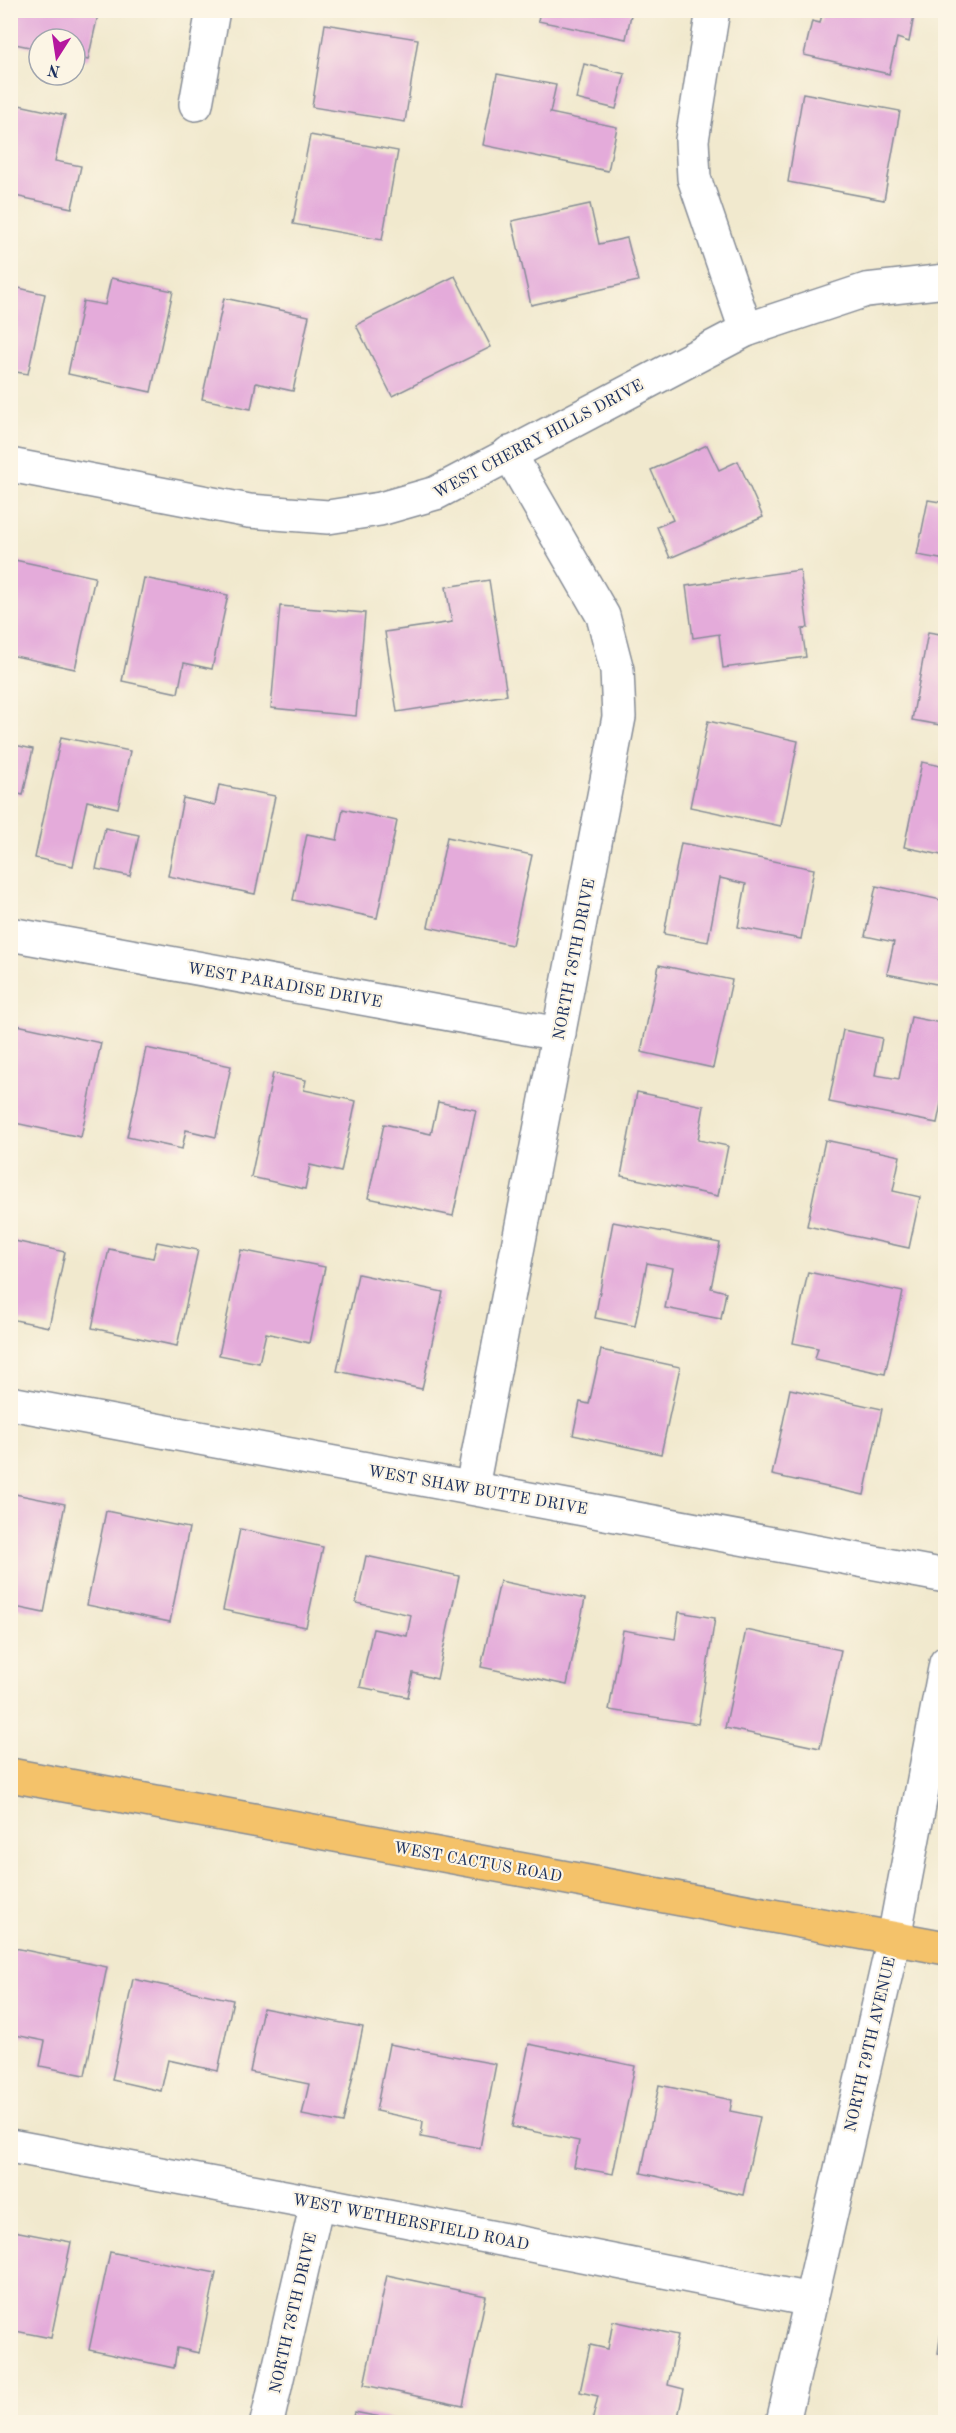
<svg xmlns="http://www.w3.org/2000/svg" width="956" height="2433" viewBox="0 0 956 2433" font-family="'Old Standard TT',serif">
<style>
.building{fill:#e4abda}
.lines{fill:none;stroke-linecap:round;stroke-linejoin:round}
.minor-casing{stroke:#868c96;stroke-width:36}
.major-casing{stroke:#868c96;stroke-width:36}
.minor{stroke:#fff;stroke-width:33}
.major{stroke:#f4c26a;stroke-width:33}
.labels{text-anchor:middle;stroke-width:4.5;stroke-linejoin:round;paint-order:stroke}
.street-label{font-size:16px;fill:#1b2f5e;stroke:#fcf5e5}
</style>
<rect width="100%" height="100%" fill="#fcf5e5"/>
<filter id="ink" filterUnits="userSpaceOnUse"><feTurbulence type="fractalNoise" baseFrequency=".0167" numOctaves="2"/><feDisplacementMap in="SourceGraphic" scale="12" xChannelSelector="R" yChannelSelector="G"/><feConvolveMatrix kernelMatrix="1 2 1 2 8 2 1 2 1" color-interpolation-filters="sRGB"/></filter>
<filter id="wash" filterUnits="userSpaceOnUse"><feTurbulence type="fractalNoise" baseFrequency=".008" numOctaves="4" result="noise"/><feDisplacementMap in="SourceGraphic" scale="24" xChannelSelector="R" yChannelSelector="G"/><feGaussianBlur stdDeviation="1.35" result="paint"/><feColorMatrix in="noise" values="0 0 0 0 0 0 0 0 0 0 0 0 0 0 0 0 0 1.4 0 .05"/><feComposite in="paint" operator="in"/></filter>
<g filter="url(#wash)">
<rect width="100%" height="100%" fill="#f1e9ce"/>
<g id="blocks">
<g class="building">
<polygon points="10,10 99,10 88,60 75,57 75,39 39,39 39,49 10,43"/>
<polygon points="540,10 632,10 626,39 538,21"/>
<polygon points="823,10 915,10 909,42 897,38 889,74 804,55 812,21 820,23"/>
<polygon points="325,24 418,39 405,122 312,107"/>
<polygon points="584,64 625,74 616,109 576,99"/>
<polygon points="497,74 556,85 550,113 617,127 608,171 483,145"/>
<polygon points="803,93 900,111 884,200 788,182"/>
<polygon points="10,103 65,115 55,161 81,166 72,208 10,195"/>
<polygon points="310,135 398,151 382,240 293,224"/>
<polygon points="590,204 599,244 627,238 638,281 531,305 512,221"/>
<polygon points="455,276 491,347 392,396 356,325"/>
<polygon points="111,278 173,291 151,392 68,374 83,301 105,305"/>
<polygon points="10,286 45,294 28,374 10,371"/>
<polygon points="224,298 309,316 293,391 256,383 251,409 202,399"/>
<polygon points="707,445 719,470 738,461 763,517 670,558 657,527 673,520 651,470"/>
<polygon points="928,500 946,503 946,560 917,555"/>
<polygon points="10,559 95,577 75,669 10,655"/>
<polygon points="800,570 808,628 802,629 806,657 723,668 719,634 693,638 686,586"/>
<polygon points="144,578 228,595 212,669 184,663 178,693 122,681"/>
<polygon points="489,580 507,695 397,712 385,632 452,622 446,587"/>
<polygon points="280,606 365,613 356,716 271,708"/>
<polygon points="928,632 946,635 946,726 912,720"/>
<polygon points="708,721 798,741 781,826 690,807"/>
<polygon points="61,737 130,751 118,808 87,801 73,866 35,858"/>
<polygon points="10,744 33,749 23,795 10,792"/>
<polygon points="922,762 946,767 946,856 904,847"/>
<polygon points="219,785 275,796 255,894 168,876 183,798 215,805"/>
<polygon points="343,809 397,821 377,918 293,900 307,834 337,840"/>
<polygon points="105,828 139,835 130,876 96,869"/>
<polygon points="447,837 532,855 512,945 428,927"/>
<polygon points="681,843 814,869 801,939 738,927 746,884 720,878 708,942 664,934"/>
<polygon points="876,886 946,901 946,986 887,974 894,942 865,936"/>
<polygon points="659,965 732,980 713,1068 641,1052"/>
<polygon points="911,1017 946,1024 946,1080 937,1123 829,1102 843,1030 882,1038 875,1075 899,1079"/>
<polygon points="17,1025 101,1043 81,1137 10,1122 10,1054"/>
<polygon points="146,1048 231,1066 216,1137 186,1130 182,1149 127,1137"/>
<polygon points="273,1073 306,1080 304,1090 356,1101 341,1172 310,1165 305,1189 251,1177"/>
<polygon points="637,1092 704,1106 698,1140 728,1146 718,1196 621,1176"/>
<polygon points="438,1102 476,1110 453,1216 368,1198 384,1124 431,1134"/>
<polygon points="825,1140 900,1156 893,1191 920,1197 909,1248 807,1226"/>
<polygon points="613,1222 720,1243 711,1288 726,1292 721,1319 665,1308 673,1268 647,1263 635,1326 595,1318"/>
<polygon points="10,1240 65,1252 49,1327 10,1319"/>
<polygon points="157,1242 198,1250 177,1346 92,1328 109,1249 153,1258"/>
<polygon points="241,1250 325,1267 309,1343 266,1333 259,1363 219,1355"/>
<polygon points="808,1272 903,1292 885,1374 815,1359 818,1348 793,1343"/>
<polygon points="358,1274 443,1292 422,1389 337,1371"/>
<polygon points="601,1350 680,1367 661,1454 573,1435 580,1402 589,1404"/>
<polygon points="790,1389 882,1409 864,1495 772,1475"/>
<polygon points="10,1493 65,1504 44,1613 10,1606"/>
<polygon points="106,1511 189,1528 170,1622 87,1605"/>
<polygon points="240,1529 323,1547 306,1627 223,1610"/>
<polygon points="366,1556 459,1576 437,1679 413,1673 408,1697 360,1687 373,1629 407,1636 411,1615 356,1603"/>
<polygon points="500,1581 585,1599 567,1685 481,1667"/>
<polygon points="679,1612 715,1618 698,1724 609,1710 623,1630 675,1639"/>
<polygon points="746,1630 841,1650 820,1748 725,1728"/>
<polygon points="10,1947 107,1967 85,2075 40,2066 45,2041 10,2034"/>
<polygon points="133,1979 233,2000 218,2071 168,2060 161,2091 112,2080"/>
<polygon points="263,2008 363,2027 343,2123 302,2115 309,2084 250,2072"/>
<polygon points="389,2044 496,2064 480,2148 421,2137 423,2121 376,2111"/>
<polygon points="529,2044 635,2066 613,2174 574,2167 579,2141 512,2127"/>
<polygon points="659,2085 732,2100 730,2111 760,2117 743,2195 641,2173"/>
<polygon points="14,2231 71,2242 51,2338 10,2330 10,2248"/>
<polygon points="110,2252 216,2273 199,2353 177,2348 174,2368 89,2350"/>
<polygon points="387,2275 486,2296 463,2406 364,2385"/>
<polygon points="944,2311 946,2311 946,2354 938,2353"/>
<polygon points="613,2321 678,2335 668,2385 684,2389 677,2422 592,2422 598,2396 580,2392 590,2345 608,2349"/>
<polygon points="354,2412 401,2421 400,2422 352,2422"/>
</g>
</g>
</g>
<g filter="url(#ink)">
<use href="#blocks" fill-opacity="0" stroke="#868c96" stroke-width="1.5"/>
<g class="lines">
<defs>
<g id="minor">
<polyline points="713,10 692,140 694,178 746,330"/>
<polyline points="196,104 213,10"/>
<polyline points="10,465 249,511 328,517 380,509 436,493 746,330 866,290 946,281"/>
<polyline points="10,934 559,1034"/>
<polyline points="10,1403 946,1576"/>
<polyline points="472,1487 619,717 617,670 603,616 509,453"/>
<polyline points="10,2146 317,2203 811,2300"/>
<polyline points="267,2422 317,2203"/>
<polyline points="783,2422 894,1938 946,1663"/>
</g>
<polyline id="major" points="10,1775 946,1948"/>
</defs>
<use href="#minor" class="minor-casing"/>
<use href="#major" class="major-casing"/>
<use href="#minor" class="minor"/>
<use href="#major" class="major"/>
</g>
</g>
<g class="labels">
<g class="street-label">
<text transform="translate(538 438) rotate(-28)" y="6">WEST CHERRY HILLS DRIVE</text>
<text transform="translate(573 959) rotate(-79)" y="6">NORTH 78TH DRIVE</text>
<text transform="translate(285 984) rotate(10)" y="6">WEST PARADISE DRIVE</text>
<text transform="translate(478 1489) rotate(10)" y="6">WEST SHAW BUTTE DRIVE</text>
<text transform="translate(478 1861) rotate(10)" y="6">WEST CACTUS ROAD</text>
<text transform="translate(869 2044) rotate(-77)" y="6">NORTH 79TH AVENUE</text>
<text transform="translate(411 2221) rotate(11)" y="6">WEST WETHERSFIELD ROAD</text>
<text transform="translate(292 2313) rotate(-77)" y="6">NORTH 78TH DRIVE</text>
</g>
</g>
<rect width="956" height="2433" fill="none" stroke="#fcf5e5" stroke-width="36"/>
<g transform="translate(57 57) rotate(192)"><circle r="28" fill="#fcf5e5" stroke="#a2a6af" stroke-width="1.5"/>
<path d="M0-4.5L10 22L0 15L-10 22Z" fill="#b5179e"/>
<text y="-9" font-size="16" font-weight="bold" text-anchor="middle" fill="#1b2f5e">N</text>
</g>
</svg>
